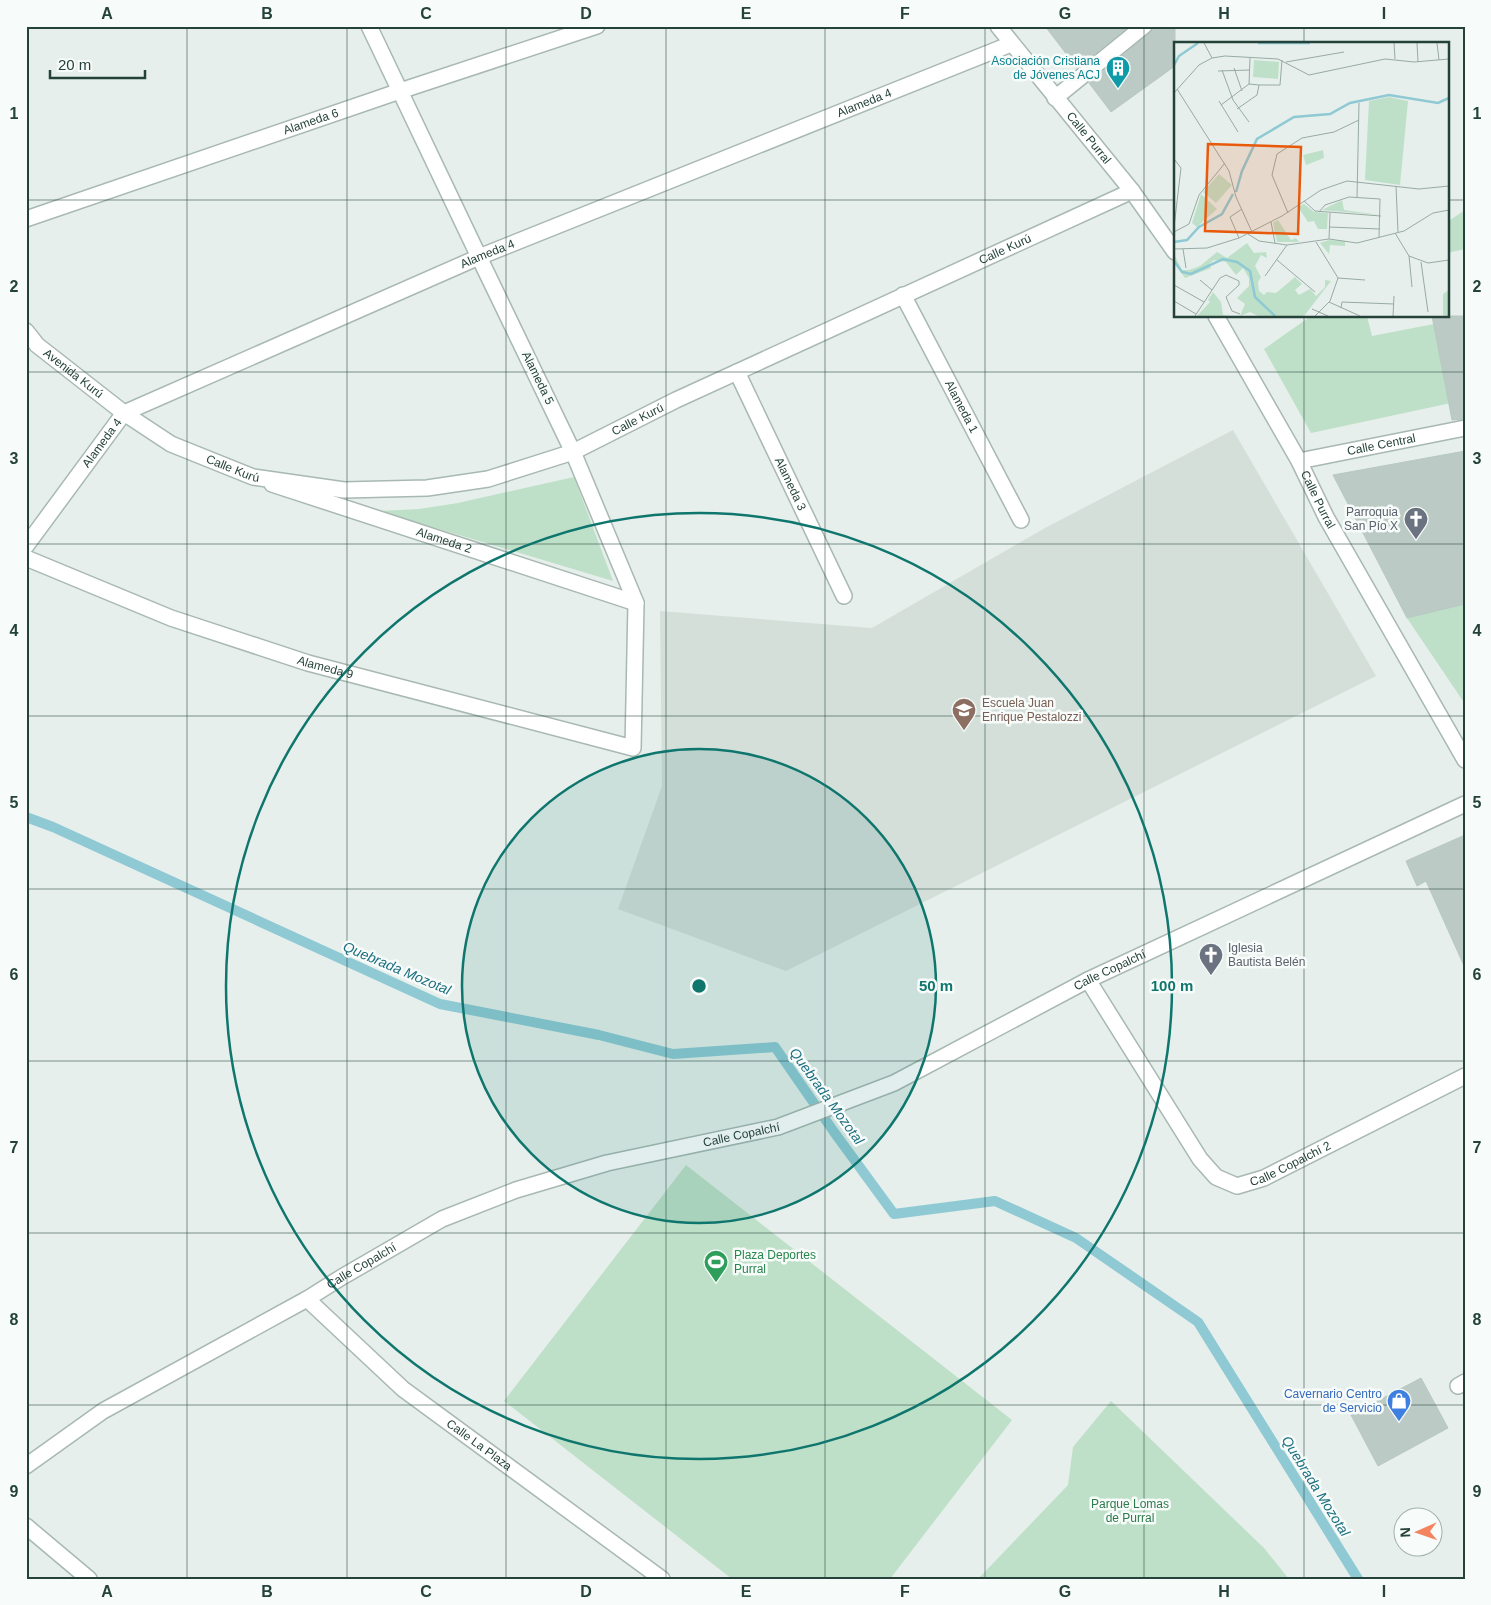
<svg xmlns="http://www.w3.org/2000/svg" width="1491" height="1605" viewBox="0 0 1491 1605" font-family="Helvetica,sans-serif">
<style>
.built{fill:#d4dfda}
.green{fill:#bfe0c8}
.lines{fill:none;stroke-linecap:round;stroke-linejoin:round}
.stream{stroke:#8ec9d4;stroke-width:10}
.building{fill:#bbcac4;stroke:#b8c9c2}
.service-casing{stroke:#a8b8b2;stroke-width:18}
.minor-casing{stroke:#a8b8b2;stroke-width:18}
.tertiary-casing{stroke:#a8b8b2;stroke-width:18}
.service{stroke:#fff;stroke-width:15}
.minor{stroke:#fff;stroke-width:15}
.tertiary{stroke:#fff;stroke-width:15}
.grid{fill:none;stroke:#24423a;stroke-width:1;stroke-opacity:0.55}
.ring{fill:none;stroke:#0f766e;stroke-width:2.5}
.labels{text-anchor:middle;stroke-width:5;stroke-linejoin:round;paint-order:stroke}
.culture-label{font-size:12px;fill:#0d838f;stroke:#f7fbf9;text-anchor:end}
.street-label{font-size:12px;fill:#24423a;stroke:#f7fbf9}
.worship-label{font-size:12px;fill:#5b616d;stroke:#f7fbf9;text-anchor:end}
.education-label{font-size:12px;fill:#785e54;stroke:#f7fbf9;text-anchor:start}
.leisure-label{font-size:12px;fill:#27864d;stroke:#f7fbf9;text-anchor:start}
.shop-label{font-size:12px;fill:#366cbe;stroke:#f7fbf9;text-anchor:end}
.park-label{font-size:12px;fill:#2d7a4b;stroke:#f7fbf9}
.water-label{font-size:14px;font-style:italic;fill:#1c6f80;stroke:#f7fbf9}
.inset-river{fill:none;stroke:#8ec9d4;stroke-width:2.5}
.inset-road{fill:none;stroke:#98aaa4;stroke-width:1}
.view{fill:#e8590c;fill-opacity:0.15;stroke:#e8590c;stroke-width:2.5}
.inset-edge{fill:none;stroke:#24423a;stroke-width:2.5}
.centre{fill:#0f766e;stroke:#f7fbf9;stroke-width:2.5}
.ring-label{font-size:15px;text-anchor:middle;font-weight:bold;fill:#0f766e;stroke:#f7fbf9;stroke-width:5;stroke-linejoin:round;paint-order:stroke}
.neatline{fill:none;stroke:#24423a;stroke-width:2}
.grid-label{font-size:16px;text-anchor:middle;font-weight:bold;fill:#24423a}
</style>
<rect width="100%" height="100%" fill="#e6efeb"/>
<polygon class="built" points="1233,430 1376,676 786,971 618,909 662,786 660,611 872,628 1045,528"/>
<g class="green">
<polygon points="1465,210 1465,249 1447,253 1447,222"/>
<polygon points="1311,316 1367,316 1372,336 1434,324 1465,400 1311,433 1264,349"/>
<polygon points="574,477 613,581 379,511 419,509 458,503"/>
<polygon points="1465,604 1465,704 1407,618"/>
<polygon points="686,1165 1012,1420 890,1579 732,1579 504,1401"/>
<polygon points="1111,1401 1264,1548 1289,1579 978,1579 1068,1485 1073,1447"/>
</g>
<g class="lines">
<polyline class="stream" points="26,817 53,827 440,1004 599,1035 673,1054 775,1047 834,1132 894,1214 995,1201 1076,1238 1198,1322 1358,1579"/>
</g>
<g class="building">
<polygon points="1045,26 1129,26 1077,68"/>
<polygon points="1153,26 1175,26 1175,66 1111,112 1089,83 1150,33"/>
<polygon points="1432,316 1465,316 1465,419 1452,420"/>
<polygon points="1465,451 1465,604 1407,618 1333,475"/>
<polygon points="1465,835 1465,968 1426,881 1417,886 1406,861"/>
<polygon points="1421,1378 1448,1428 1378,1466 1351,1415"/>
</g>
<g class="lines">
<defs>
<g id="service">
<polyline points="1055,98 1144,26"/>
<path id="s1" d="M26,219L400,91L597,26"/>
<path id="s2" d="M903,295L1021,520"/>
<path id="s3" d="M737,372L844,596"/>
<path id="s4" d="M272,484L636,603"/>
<path id="s5" d="M26,546L124,413L479,257L1011,44"/>
<path id="s6" d="M26,558L171,618L308,663L633,748L636,603L573,452L479,257L369,26"/>
<polyline points="1458,1386 1465,1382"/>
<polyline points="26,1526 89,1579"/>
</g>
<g id="minor">
<path id="s7" d="M26,331L37,345L124,413L171,444L253,477L344,490L427,488L488,479L573,452L676,400L1132,191"/>
<path id="s8" d="M1299,461L1465,428"/>
<path id="s9" d="M1088,980L1200,1159L1216,1177L1237,1186L1264,1178L1465,1076"/>
<path id="s10" d="M307,1299L403,1389L662,1579"/>
<path id="s11" d="M26,1466L103,1411L307,1299L342,1277L442,1219L516,1190L607,1163L778,1127L894,1083L1088,980L1465,804"/>
</g>
<g id="tertiary">
<path id="s12" d="M998,26L1132,191L1175,252"/>
<path id="s13" d="M1216,316L1299,461L1326,517L1465,760"/>
</g>
</defs>
<use href="#service" class="service-casing"/>
<use href="#minor" class="minor-casing"/>
<use href="#tertiary" class="tertiary-casing"/>
<use href="#service" class="service"/>
<use href="#minor" class="minor"/>
<use href="#tertiary" class="tertiary"/>
</g>
<path class="grid" d="M187,26V1579M347,26V1579M506,26V1579M666,26V1579M825,26V1579M985,26V1579M1144,26V1579M1304,26V44M26,200H1175M1447,200H1465M1304,316V1579M26,372H1465M26,544H1465M26,716H1465M26,889H1465M26,1061H1465M26,1233H1465M26,1405H1465"/>
<circle cx="699" cy="986" r="237" fill="#0f766e" fill-opacity=".12"/>
<g class="ring">
<circle cx="699" cy="986" r="237"/>
<circle cx="699" cy="986" r="473"/>
</g>
<defs>
<symbol id="building-pin" viewBox="-11 -11 22 30"><path d="M0 17L-7.5 6A9.5 9.5 0 1 1 7.5 6Z" fill="#0f9aa8" stroke="#f7fbf9"/><path d="M-4-6H4V6H1V3H-1V6H-4ZM-2.5-4.3h1.7v1.8h-1.7ZM.8-4.3h1.7v1.8H.8ZM-2.5-1h1.7V.8h-1.7ZM.8-1h1.7V.8H.8Z" fill="#fff"/></symbol>
<symbol id="church-pin" viewBox="-11 -11 22 30"><path d="M0 17L-7.5 6A9.5 9.5 0 1 1 7.5 6Z" fill="#6b7280" stroke="#f7fbf9"/><path d="M-1.2-6h2.4v3.5h3.3v2.4h-3.3V6h-2.4V-.1h-3.3v-2.4h3.3Z" fill="#fff"/></symbol>
<symbol id="school-pin" viewBox="-11 -11 22 30"><path d="M0 17L-7.5 6A9.5 9.5 0 1 1 7.5 6Z" fill="#8d6e63" stroke="#f7fbf9"/><path d="M0-5L7-2L0 1L-7-2ZM-4 1L0 2.5L4 1V4Q0 6-4 4Z" fill="#fff"/></symbol>
<symbol id="stadium-pin" viewBox="-11 -11 22 30"><path d="M0 17L-7.5 6A9.5 9.5 0 1 1 7.5 6Z" fill="#2e9e5b" stroke="#f7fbf9"/><path d="M0-5a6.5 5 0 1 0 0 10a6.5 5 0 1 0 0-10ZM-3.5-1.8h7v3.6h-7Z" fill="#fff"/></symbol>
<symbol id="shop-pin" viewBox="-11 -11 22 30"><path d="M0 17L-7.5 6A9.5 9.5 0 1 1 7.5 6Z" fill="#3f7fe0" stroke="#f7fbf9"/><path d="M-5-2.5h2.3a2.7 3.5 0 0 1 5.4 0H5L5.5 6h-11ZM-1.5-2.5h3a1.5 2.3 0 0 0-3 0Z" fill="#fff"/></symbol>
</defs>
<g fill-rule="evenodd">
<use href="#building-pin" x="1104" y="54" width="28" height="38"/>
<use href="#church-pin" x="1402" y="505" width="28" height="38"/>
<use href="#school-pin" x="950" y="696" width="28" height="38"/>
<use href="#church-pin" x="1197" y="941" width="28" height="38"/>
<use href="#stadium-pin" x="702" y="1248" width="28" height="38"/>
<use href="#shop-pin" x="1385" y="1387" width="28" height="38"/>
</g>
<g class="labels">
<g class="culture-label">
<text x="1100" y="65">Asociación Cristiana<tspan x="1100" dy="14">de Jóvenes ACJ</tspan></text>
</g>
<g class="street-label">
<text dy="4" stroke="none"><textPath href="#s5" startOffset="968">Alameda 4</textPath></text>
<text dy="4" stroke="none"><textPath href="#s1" startOffset="301">Alameda 6</textPath></text>
<text dy="4" stroke="none"><textPath href="#s12" startOffset="144">Calle Purral</textPath></text>
<text dy="4" stroke="none"><textPath href="#s7" startOffset="1076">Calle Kurú</textPath></text>
<text dy="4" stroke="none"><textPath href="#s5" startOffset="562">Alameda 4</textPath></text>
<text dy="4" stroke="none"><textPath href="#s7" startOffset="64">Avenida Kurú</textPath></text>
<text transform="translate(538 378) rotate(64)" y="4">Alameda 5</text>
<text dy="4" stroke="none"><textPath href="#s2" startOffset="126">Alameda 1</textPath></text>
<text dy="4" stroke="none"><textPath href="#s7" startOffset="671">Calle Kurú</textPath></text>
<text dy="4" stroke="none"><textPath href="#s5" startOffset="128">Alameda 4</textPath></text>
<text dy="4" stroke="none"><textPath href="#s8" startOffset="84">Calle Central</textPath></text>
<text dy="4" stroke="none"><textPath href="#s7" startOffset="251">Calle Kurú</textPath></text>
<text dy="4" stroke="none"><textPath href="#s3" startOffset="124">Alameda 3</textPath></text>
<text dy="4" stroke="none"><textPath href="#s13" startOffset="210">Calle Purral</textPath></text>
<text dy="4" stroke="none"><textPath href="#s4" startOffset="181">Alameda 2</textPath></text>
<text dy="4" stroke="none"><textPath href="#s6" startOffset="319">Alameda 9</textPath></text>
<text dy="4" stroke="none"><textPath href="#s11" startOffset="1201">Calle Copalchí</textPath></text>
<text dy="4" stroke="none"><textPath href="#s11" startOffset="796">Calle Copalchí</textPath></text>
<text dy="4" stroke="none"><textPath href="#s9" startOffset="316">Calle Copalchí 2</textPath></text>
<text dy="4" stroke="none"><textPath href="#s11" startOffset="391">Calle Copalchí</textPath></text>
<text dy="4" stroke="none"><textPath href="#s10" startOffset="226">Calle La Plaza</textPath></text>
</g>
<g class="worship-label">
<text x="1398" y="516">Parroquia<tspan x="1398" dy="14">San Pío X</tspan></text>
<text x="1228" y="952" text-anchor="start">Iglesia<tspan x="1228" dy="14">Bautista Belén</tspan></text>
</g>
<g class="education-label">
<text x="982" y="707">Escuela Juan<tspan x="982" dy="14">Enrique Pestalozzi</tspan></text>
</g>
<g class="leisure-label">
<text x="734" y="1259">Plaza Deportes<tspan x="734" dy="14">Purral</tspan></text>
</g>
<g class="shop-label">
<text x="1382" y="1398">Cavernario Centro<tspan x="1382" dy="14">de Servicio</tspan></text>
</g>
<g class="park-label">
<text x="1130" y="1508">Parque Lomas<tspan x="1130" dy="14">de Purral</tspan></text>
</g>
<g class="water-label">
<text transform="translate(397 968) rotate(23)" y="5">Quebrada Mozotal</text>
<text transform="translate(827 1096) rotate(54)" y="5">Quebrada Mozotal</text>
<text transform="translate(1316 1486) rotate(58)" y="5">Quebrada Mozotal</text>
</g>
</g>
<g transform="translate(1174 42)">
<rect width="275" height="275" fill="#e6efeb"/>
<path d="M80,18L105,20L104,37L79,35ZM215,55L234,59L226,143L191,138L195,59ZM149,108L150,116L132,123L129,113ZM45,132L58,143L42,161L29,150ZM27,152L43,167L23,185L18,181ZM168,158L170,168L206,173L148,168ZM130,162L140,170L154,171L153,187H144L140,179L134,180L124,165ZM104,178L117,198L122,196L125,200H103L99,181ZM155,198L171,199V204L156,203L155,212L146,201ZM73,201L80,211L92,210L93,216L87,213L81,224L87,235L84,240L85,249L90,253L93,250L102,251L121,235L128,242L121,248L125,253L136,247L142,254L151,245V238L157,239L130,274H84L76,270L66,274L71,262L63,256L75,244V236L69,226L62,233L52,220L40,218L35,222L37,226L11,236L0,221L1,214L8,228H15L26,224L43,210L53,216ZM275,248V274H273L269,273V252ZM39,250L47,260L49,273L58,274H23L36,260L34,258Z" fill="#bfe0c8"/>
<path class="inset-river" d="M84,1H136M0,23L5,14L24,1M62,150L68,129L83,97L120,75L156,72L176,61L215,53L264,61L275,56M0,200L13,198L25,185L48,172L59,152M0,219L8,230L17,232L49,217L63,220L76,229L81,255L101,274"/>
<path class="inset-road" d="M30,1L38,16M220,1L221,17M243,1L244,20M263,1L265,18M76,16L75,42L85,43H106L108,18M112,20L170,10M60,26L68,49M48,28L59,58L75,80M44,29L76,28M3,47L55,129L62,155L78,190M0,51L25,23L38,16L51,14L104,17L135,33L211,17L240,20L275,17M45,59L64,90M47,63L75,42M63,67L83,53L85,43M0,117L7,126L0,185M222,144L224,190M183,155L185,61M130,159L141,169L207,174M145,170L151,163L175,155L206,157L205,195M114,171L98,133L103,112L128,96L160,90L185,78M97,180L101,201M155,185L206,187M0,190L15,182L25,153L51,121M221,191L235,214L254,221L275,218M74,192L85,199L113,203L155,197L183,201L230,189L259,171L275,168M65,196L56,175L68,167M155,197L156,171M0,207L33,206L65,196L108,174L147,148L173,139L245,147L275,144M9,207L12,226M235,214L238,245M103,218L141,250M247,220L254,270M91,234L113,203M164,236L191,238M26,238L38,248M0,243L30,260M0,259L22,272M155,260L186,274M167,266L168,260L220,262M138,267L154,274M21,274L46,236L52,233L65,239V243L52,255L58,269L66,272M141,274L156,259L164,236L142,200M219,274L220,254"/>
<path class="view" d="M34,102L127,105L124,192L31,189Z"/>
<rect width="275" height="275" class="inset-edge"/>
</g>
<circle cx="699" cy="986" r="8" class="centre"/>
<g class="ring-label">
<text x="936" y="991">50 m</text>
<text x="1172" y="991">100 m</text>
</g>
<rect width="1491" height="1605" fill="none" stroke="#f7fbf9" stroke-width="55"/>
<g transform="translate(1418 1532) rotate(268)"><circle r="24" fill="#f7fbf9" stroke="#a3b1ad"/>
<path d="M0-4L9 19L0 12L-9 19Z" fill="#f4845f"/>
<text y="-8" font-size="14" font-weight="bold" text-anchor="middle" fill="#24423a">N</text>
</g>
<path d="M50 70v8h95v-8" fill="none" stroke="#24423a" stroke-width="2.5"/>
<text x="58" y="70" font-size="15" fill="#24423a" stroke="#f7fbf9" stroke-width="4" paint-order="stroke">20 m</text>
<rect x="28" y="28" width="1436" height="1550" class="neatline"/>
<g class="grid-label">
<text x="107" y="19">A</text>
<text x="267" y="19">B</text>
<text x="426" y="19">C</text>
<text x="586" y="19">D</text>
<text x="746" y="19">E</text>
<text x="905" y="19">F</text>
<text x="1065" y="19">G</text>
<text x="1224" y="19">H</text>
<text x="1384" y="19">I</text>
<text x="14" y="119">1</text>
<text x="1477" y="119">1</text>
<text x="14" y="292">2</text>
<text x="1477" y="292">2</text>
<text x="14" y="464">3</text>
<text x="1477" y="464">3</text>
<text x="14" y="636">4</text>
<text x="1477" y="636">4</text>
<text x="14" y="808">5</text>
<text x="1477" y="808">5</text>
<text x="14" y="980">6</text>
<text x="1477" y="980">6</text>
<text x="14" y="1153">7</text>
<text x="1477" y="1153">7</text>
<text x="14" y="1325">8</text>
<text x="1477" y="1325">8</text>
<text x="14" y="1497">9</text>
<text x="1477" y="1497">9</text>
<text x="107" y="1597">A</text>
<text x="267" y="1597">B</text>
<text x="426" y="1597">C</text>
<text x="586" y="1597">D</text>
<text x="746" y="1597">E</text>
<text x="905" y="1597">F</text>
<text x="1065" y="1597">G</text>
<text x="1224" y="1597">H</text>
<text x="1384" y="1597">I</text>
</g>
</svg>
